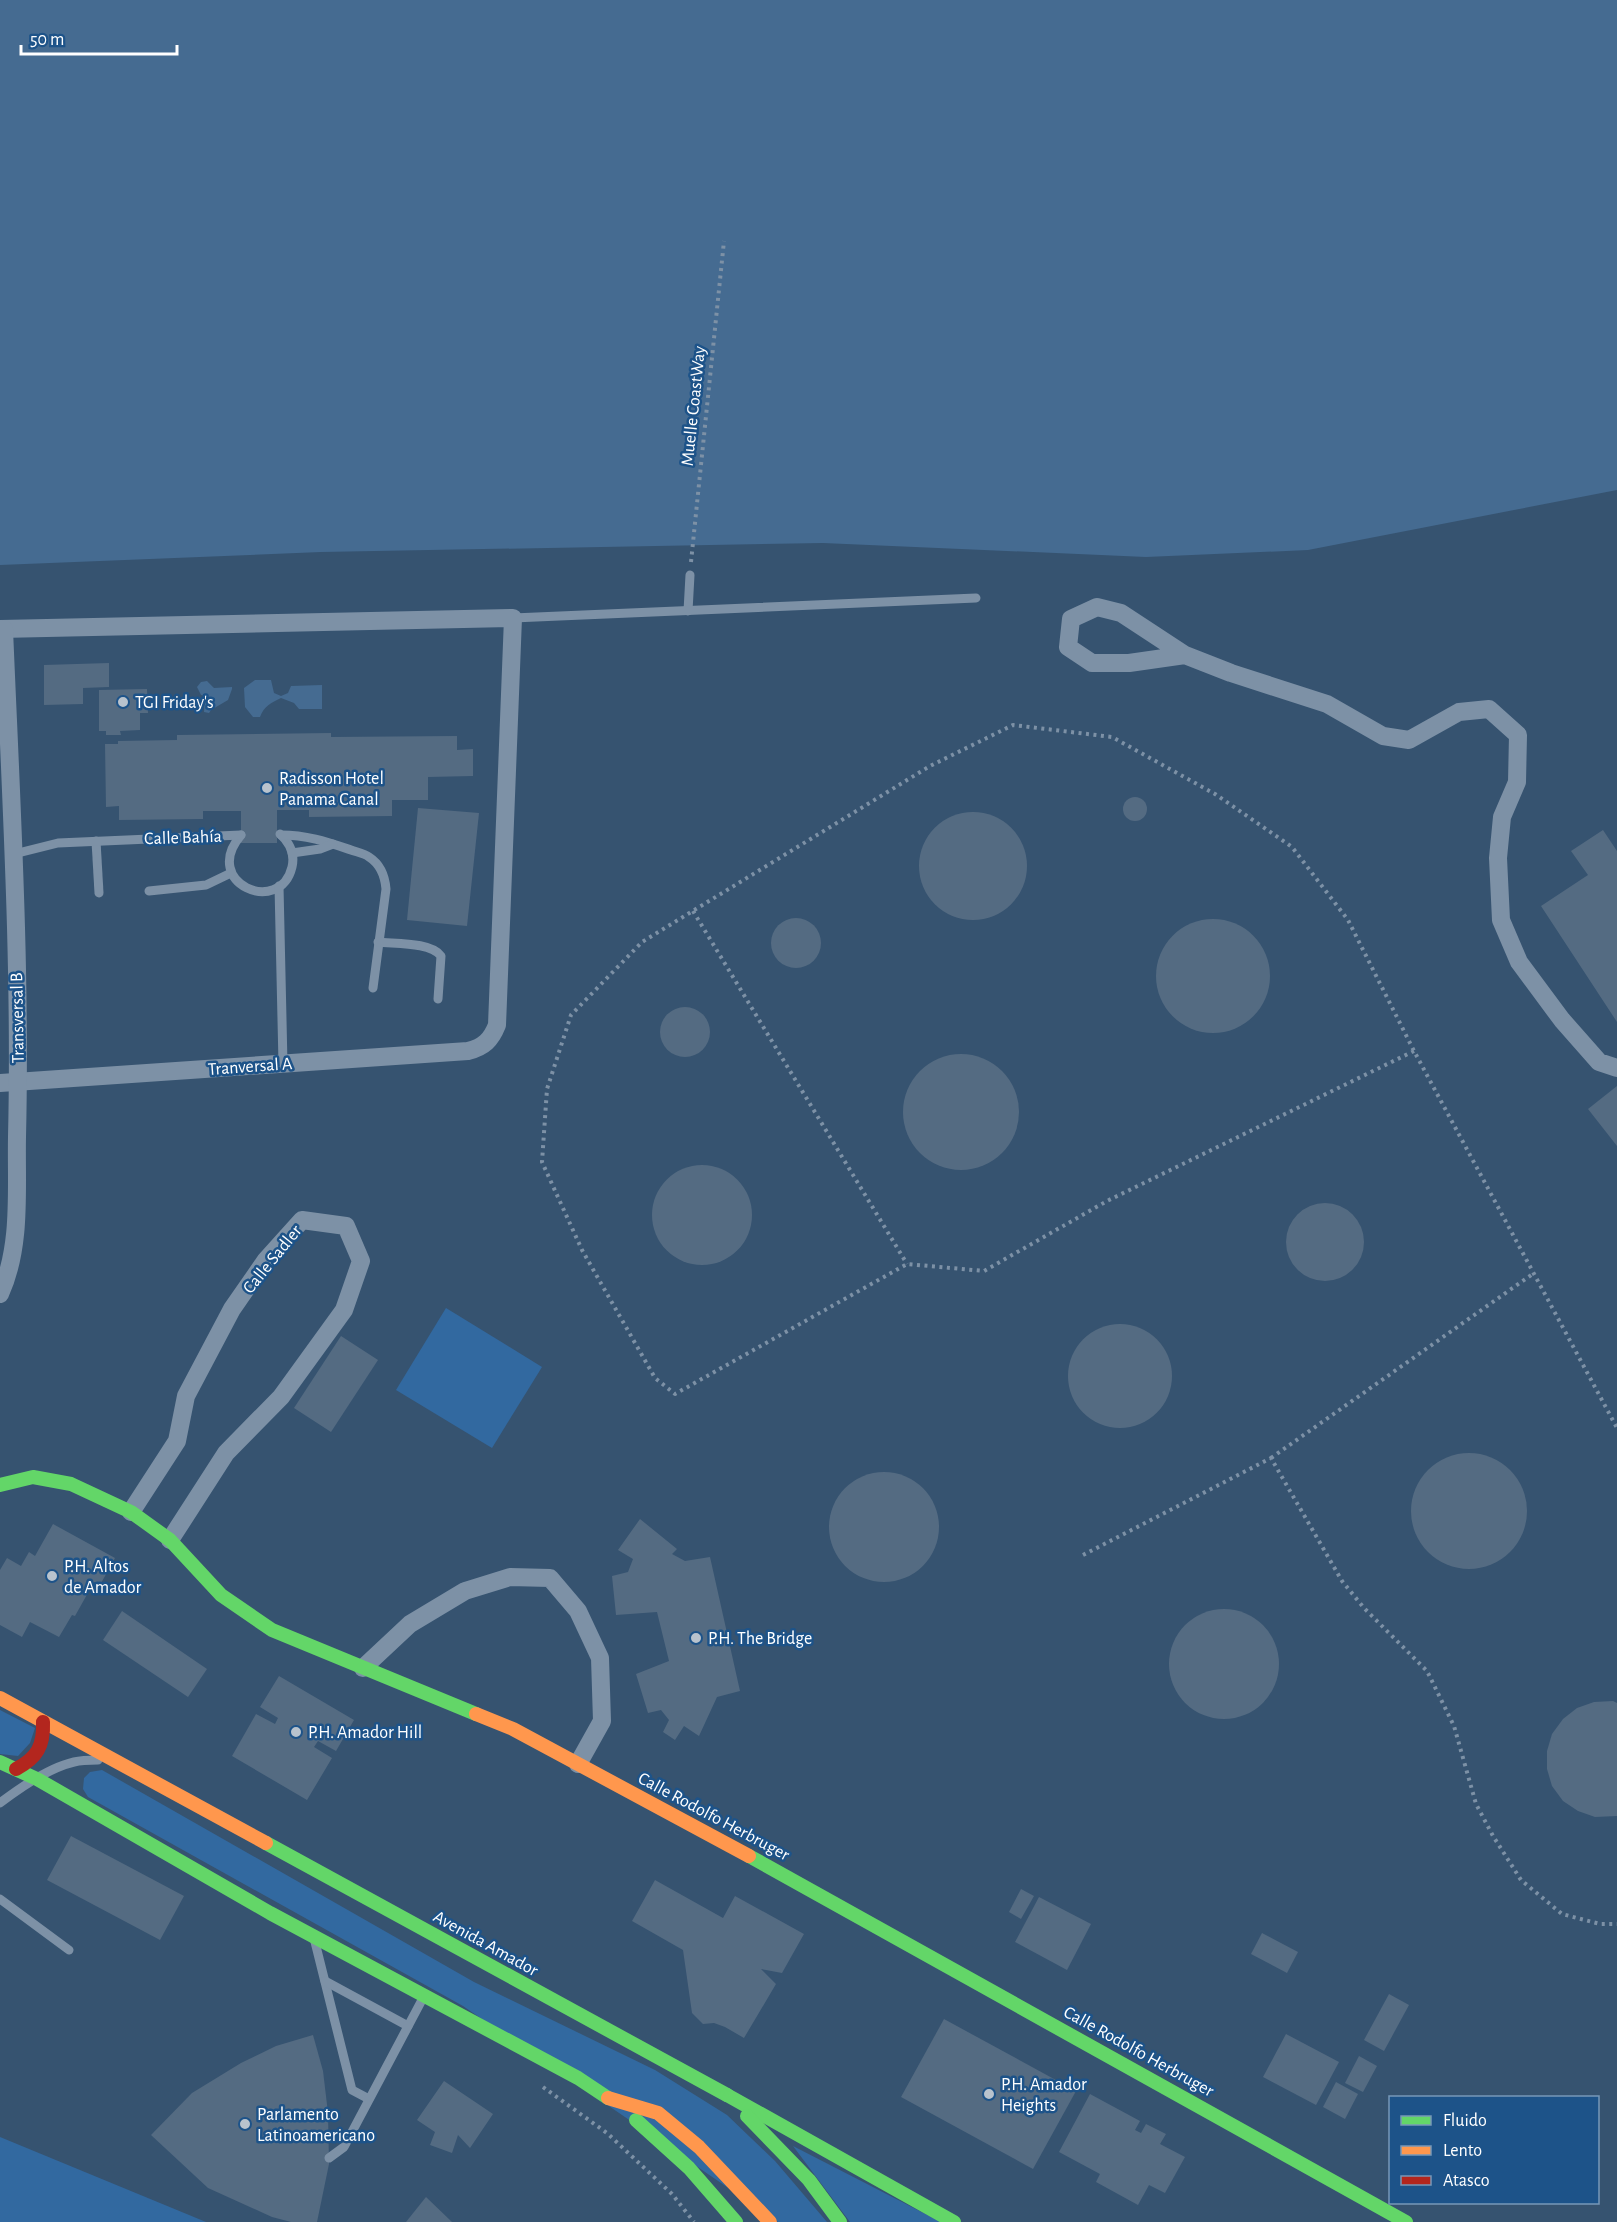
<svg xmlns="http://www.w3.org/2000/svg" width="1617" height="2222" viewBox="0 0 1617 2222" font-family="'Alegreya Sans',sans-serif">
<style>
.green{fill:#3269a0}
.water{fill:#456b91}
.building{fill:#546b82}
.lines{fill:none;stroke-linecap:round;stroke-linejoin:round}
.path{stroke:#7d91a6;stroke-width:4;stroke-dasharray:3 4.5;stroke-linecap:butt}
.lane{stroke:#7d91a6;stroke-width:9}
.street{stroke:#7d91a6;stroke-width:18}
.fast{stroke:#63d668;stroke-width:14}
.slow{stroke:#ff974d;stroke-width:14}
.jam{stroke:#b3261e;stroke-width:14}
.poi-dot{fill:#b9c3cd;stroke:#1d5389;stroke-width:2}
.labels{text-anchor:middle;stroke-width:5;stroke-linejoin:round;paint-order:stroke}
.street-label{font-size:18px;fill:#fff;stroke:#1d5389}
.poi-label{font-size:18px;fill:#fff;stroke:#1d5389;text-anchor:start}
</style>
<rect width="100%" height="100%" fill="#365370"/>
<g class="green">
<polygon points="446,1308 542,1367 492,1448 396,1390"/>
<polygon points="0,1710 35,1728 30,1743 18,1756 0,1754"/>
<polygon points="102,1770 474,1982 655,2070 727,2115 775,2161 827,2222 778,2222 463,2006 88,1797 83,1789 84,1778 90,1772"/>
<polygon points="0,2137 206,2222 0,2222"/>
<polygon points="793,2146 941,2222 850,2222"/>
</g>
<g class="water">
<polygon points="0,0 1617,0 1617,490 1308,550 1146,557 823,543 321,552 0,565"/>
<path d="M255,680H271L274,693L281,696L288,693L291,686L322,685V709H299L294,703L281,698C271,703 264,706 260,717H253L245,707L244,688Z"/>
<polygon points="207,681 214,688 232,687 232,689 228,700 211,710 209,713 204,712 205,696 201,695 197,687 201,682"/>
</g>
<g class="building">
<polygon points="109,663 109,687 83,688 83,704 44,705 44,665"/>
<polygon points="147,689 148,713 140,713 140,730 120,731 121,735 106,735 106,731 99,731 99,690"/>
<polygon points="331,733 331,737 457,736 457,750 473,749 473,776 428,777 428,800 392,800 392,816 309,817 309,810 277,810 277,843 241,843 241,811 203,811 203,819 119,820 119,806 106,807 105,744 118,744 118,741 177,740 177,735"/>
<circle cx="1135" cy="809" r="12"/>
<polygon points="418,808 479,813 467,926 407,920"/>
<circle cx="973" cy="866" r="54"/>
<polygon points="1603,830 1617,851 1617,1022 1541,906 1588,875 1571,851"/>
<circle cx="796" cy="943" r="25"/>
<circle cx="1213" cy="976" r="57"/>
<circle cx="685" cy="1032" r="25"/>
<circle cx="961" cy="1112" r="58"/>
<polygon points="1617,1086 1617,1146 1588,1109"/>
<circle cx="702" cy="1215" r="50"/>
<circle cx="1325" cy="1242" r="39"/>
<circle cx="1120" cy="1376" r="52"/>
<polygon points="341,1336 378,1360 331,1432 294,1408"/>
<circle cx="1469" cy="1511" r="58"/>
<circle cx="884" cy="1527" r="55"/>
<polygon points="640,1519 677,1549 672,1554 685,1561 710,1557 740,1691 717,1697 699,1736 684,1726 675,1740 663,1732 669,1720 661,1710 648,1713 636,1674 669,1661 657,1612 616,1615 612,1576 628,1572 633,1559 618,1550"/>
<polygon points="53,1524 115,1558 100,1585 94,1582 75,1616 72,1615 59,1637 30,1622 22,1637 0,1625 0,1570 7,1558 21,1566 29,1552 35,1556"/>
<circle cx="1224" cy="1664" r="55"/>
<polygon points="122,1611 207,1669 188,1697 103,1640"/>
<polygon points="279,1676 354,1720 336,1751 318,1741 314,1747 332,1758 307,1800 232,1756 256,1714 275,1724 278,1718 260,1707"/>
<polygon points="1613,1701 1617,1703 1617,1816 1595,1817 1578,1811 1563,1801 1552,1786 1547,1769 1547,1751 1552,1734 1563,1719 1577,1708 1594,1702"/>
<polygon points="71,1836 184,1896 160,1940 47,1880"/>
<polygon points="655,1880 723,1918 735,1896 804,1934 782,1973 761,1969 776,1984 744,2038 725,2027 714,2023 703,2024 692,2013 683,1950 632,1921"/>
<polygon points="1021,1889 1034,1896 1021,1919 1009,1912"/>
<polygon points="1039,1897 1091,1924 1067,1970 1015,1942"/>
<polygon points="1262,1933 1298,1952 1287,1973 1251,1954"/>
<polygon points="1389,1994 1409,2005 1384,2051 1364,2040"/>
<polygon points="944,2019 1076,2091 1033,2169 901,2097"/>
<polygon points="1286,2034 1339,2062 1316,2105 1263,2077"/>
<polygon points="313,2035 323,2071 328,2113 329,2164 317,2222 291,2222 272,2217 208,2188 151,2135 192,2093 241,2063 276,2046"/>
<polygon points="1359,2056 1377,2066 1363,2092 1345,2083"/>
<polygon points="444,2081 493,2114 470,2148 458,2135 452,2153 430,2145 435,2132 417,2120"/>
<polygon points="1336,2082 1358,2094 1345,2119 1323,2107"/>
<polygon points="1090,2094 1140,2121 1135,2130 1141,2133 1146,2124 1166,2134 1160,2144 1185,2157 1165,2193 1149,2185 1138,2205 1096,2182 1100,2174 1059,2152"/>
<polygon points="426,2197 452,2222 406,2222"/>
</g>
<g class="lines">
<g class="path">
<polyline points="691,562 724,241"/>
<polyline points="693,911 907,1264"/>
<polyline points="1414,1051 1107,1201 984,1271 907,1264 675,1394 655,1378 582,1250 542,1162 547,1089 571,1015 642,942 930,766 1013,725 1112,737 1215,794 1292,847 1348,920 1414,1051 1617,1428"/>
<polyline points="1271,1458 1534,1273"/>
<polyline points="1083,1555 1271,1458 1342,1581 1364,1608 1427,1671 1454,1726 1476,1804 1493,1836 1521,1880 1562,1914 1600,1924 1617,1924"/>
<polyline points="543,2087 607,2133 672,2194 694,2222"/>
</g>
<g class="lane">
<polyline points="688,611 690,575"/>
<polyline points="513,618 976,598"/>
<path d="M241,835C200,883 280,917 292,867C295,854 290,843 280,834"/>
<path d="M281,835C307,835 327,842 351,850C356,852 364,853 369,857C380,864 385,877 386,889L373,988"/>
<polyline points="96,841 99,893"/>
<polyline points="292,853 320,849 333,844"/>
<polyline points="14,854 58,843 241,835"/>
<polyline points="279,886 283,1064"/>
<polyline points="149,891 206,885 231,873"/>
<path d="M378,942C395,944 431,942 441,956L438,999"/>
<path d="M0,1803C21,1787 48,1768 74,1762C82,1760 90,1760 98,1760"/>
<polyline points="0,1899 69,1950"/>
<polyline points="315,1942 352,2090 369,2099"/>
<polyline points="325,1981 408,2026"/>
<polyline points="329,2158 344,2147 423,1998"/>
</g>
<g class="street">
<path d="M0,629L513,618L497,1025C491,1040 484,1047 468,1051L0,1083"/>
<polyline points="1185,655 1129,663 1092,663 1068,647 1071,619 1097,607 1121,613 1185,655 1231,673 1327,704 1383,736 1409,740 1459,712 1489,709 1518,735 1517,782 1502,817 1498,858 1501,920 1519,962 1562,1020 1599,1062 1617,1068"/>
<path d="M0,1294C22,1246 16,1188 17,1137C21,968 11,798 4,629"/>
<polyline points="131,1512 177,1441 186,1396 232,1309 266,1260 302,1220 346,1226 361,1261 344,1310 281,1397 226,1453 170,1540"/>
<polyline points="363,1668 410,1624 465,1591 510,1577 550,1578 578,1611 600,1658 602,1721 578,1764"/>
</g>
<g class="fast">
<polyline points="0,1485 33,1477 71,1484 131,1512 170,1540 221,1595 272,1630 476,1714"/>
<polyline points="0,1762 37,1779 270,1913 578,2078 608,2098"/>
<polyline points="266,1843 727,2095"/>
<polyline points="749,1856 1406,2222"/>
<polyline points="727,2095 954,2222"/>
<polyline points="747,2116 809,2180 840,2222"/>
<polyline points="636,2120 689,2168 736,2222"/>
</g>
<g class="slow">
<polyline points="0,1698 266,1843"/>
<polyline points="476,1714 513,1729 749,1856"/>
<polyline points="608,2098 658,2113 699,2147 770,2222"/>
</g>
<path class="jam" d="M16,1769C37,1758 44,1746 43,1722"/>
</g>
<g class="poi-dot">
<circle cx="123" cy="702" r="6"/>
<circle cx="267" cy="788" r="6"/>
<circle cx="52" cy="1576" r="6"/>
<circle cx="696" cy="1638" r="6"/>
<circle cx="296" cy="1732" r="6"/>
<circle cx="989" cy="2094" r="6"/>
<circle cx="245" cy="2124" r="6"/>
</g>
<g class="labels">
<g class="street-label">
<text transform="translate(693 406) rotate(-84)" y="6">Muelle CoastWay</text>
<text transform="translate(183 837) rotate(-2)" y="6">Calle Bahía</text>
<text transform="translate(17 1018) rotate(-91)" y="6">Transversal B</text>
<text transform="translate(250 1066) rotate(-4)" y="6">Tranversal A</text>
<text transform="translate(272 1259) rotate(-51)" y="6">Calle Sadler</text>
<text transform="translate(714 1816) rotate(28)" y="6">Calle Rodolfo Herbruger</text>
<text transform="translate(486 1943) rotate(29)" y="6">Avenida Amador</text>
<text transform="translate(1139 2051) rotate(29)" y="6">Calle Rodolfo Herbruger</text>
</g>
<g class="poi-label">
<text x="135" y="708">TGI Friday's</text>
<text x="279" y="784">Radisson Hotel<tspan x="279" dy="21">Panama Canal</tspan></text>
<text x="64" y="1572">P.H. Altos<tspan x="64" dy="21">de Amador</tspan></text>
<text x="708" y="1644">P.H. The Bridge</text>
<text x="308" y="1738">P.H. Amador Hill</text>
<text x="1001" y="2090">P.H. Amador<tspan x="1001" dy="21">Heights</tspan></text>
<text x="257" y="2120">Parlamento<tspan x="257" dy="21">Latinoamericano</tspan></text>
</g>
</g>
<rect x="1389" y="2096" width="210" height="108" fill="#1d5389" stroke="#7798b8" stroke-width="1.5"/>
<rect x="1401" y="2116" width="30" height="9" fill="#63d668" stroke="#7798b8" stroke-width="1.5"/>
<text x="1443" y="2126" font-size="18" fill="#ffffff">Fluido</text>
<rect x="1401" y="2146" width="30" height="9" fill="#ff974d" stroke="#7798b8" stroke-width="1.5"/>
<text x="1443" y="2156" font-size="18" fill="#ffffff">Lento</text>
<rect x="1401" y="2176" width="30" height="9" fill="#b3261e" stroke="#7798b8" stroke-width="1.5"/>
<text x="1443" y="2186" font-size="18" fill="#ffffff">Atasco</text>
<path d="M21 45v9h156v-9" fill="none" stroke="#ffffff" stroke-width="3"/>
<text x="30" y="45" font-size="18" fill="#ffffff" stroke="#1d5389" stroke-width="4.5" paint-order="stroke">50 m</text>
</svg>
